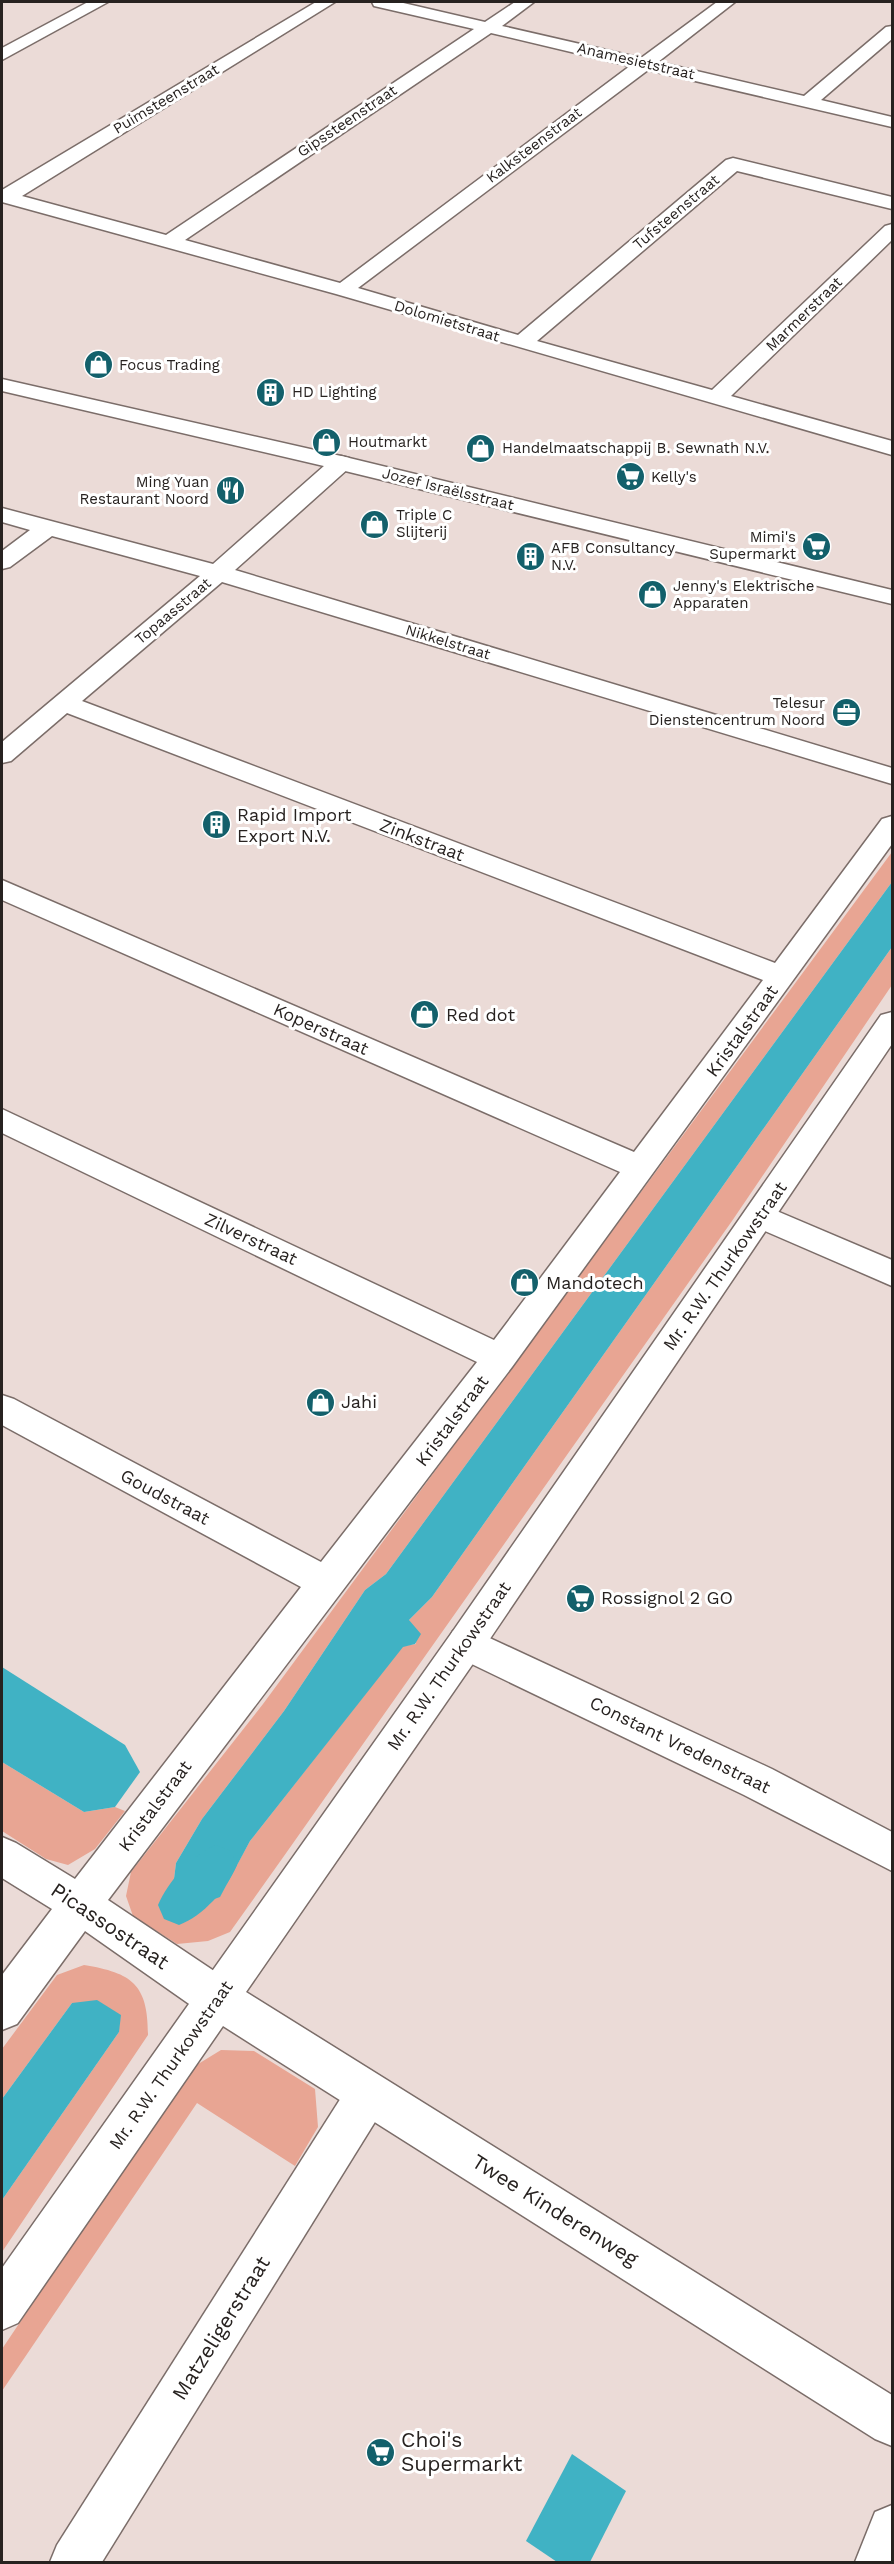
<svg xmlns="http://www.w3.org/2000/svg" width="894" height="2564" viewBox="0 0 894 2564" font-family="'Work Sans',sans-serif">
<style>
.green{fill:#e8a593}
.water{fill:#40b2c4}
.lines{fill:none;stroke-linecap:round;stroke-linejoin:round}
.canal{fill:#40b2c4;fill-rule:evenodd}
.minor-casing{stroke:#7b6d69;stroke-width:3}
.tertiary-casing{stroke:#7b6d69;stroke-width:3}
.minor{fill:#fff;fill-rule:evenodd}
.tertiary{fill:#fff;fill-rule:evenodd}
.labels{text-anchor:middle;stroke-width:6;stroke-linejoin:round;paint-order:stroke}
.far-street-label{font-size:15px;fill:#272220;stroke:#fff}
.far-poi-label{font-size:15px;fill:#272220;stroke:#fff;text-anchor:start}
.poi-label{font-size:18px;fill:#272220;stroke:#fff;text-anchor:start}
.street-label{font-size:18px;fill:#272220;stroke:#fff}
.near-street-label{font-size:21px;fill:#272220;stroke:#fff}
.near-poi-label{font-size:21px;fill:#272220;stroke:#fff;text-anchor:start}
</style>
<rect width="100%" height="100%" fill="#ebdbd7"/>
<g class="green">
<polygon points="892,852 892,882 386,1574 365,1590 284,1711 202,1819 176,1863 173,1887 192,1907 220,1896 250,1841 403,1646 416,1644 409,1620 432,1597 892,947 892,985 732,1221 284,1856 230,1932 208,1941 177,1944 133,1916 126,1896 131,1872 263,1704"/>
<polygon points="2,1762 84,1812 115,1807 125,1811 95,1849 68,1865 46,1859 2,1831"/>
<path d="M84,1965C133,1973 148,1985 148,2035L2,2252V2200L119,2032L72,2003L2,2099V2049L57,1975Z"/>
<polygon points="221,2050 254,2051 315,2089 318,2127 295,2166 197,2103 2,2391 2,2349 190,2069"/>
</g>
<g class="water">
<polygon points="892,882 892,947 432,1597 409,1620 421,1634 415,1644 403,1647 250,1841 220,1897 192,1907 173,1887 176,1863 202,1819 284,1711 365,1590 386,1574"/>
<polygon points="2,1667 125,1745 140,1772 115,1807 84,1812 2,1762"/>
<polygon points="97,2000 121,2015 119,2032 2,2200 2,2099 72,2003"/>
<polygon points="572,2454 626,2491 590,2562 557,2562 526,2541"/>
</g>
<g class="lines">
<path class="canal" d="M216,1845L231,1851L237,1865C227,1889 203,1916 179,1925L164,1919L158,1905C168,1881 192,1855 216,1845Z"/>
<defs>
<g id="minor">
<polygon points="88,2 108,2 2,60 2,48"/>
<path d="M316,2H335L22,196L166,235L474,29L374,6L372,2H399L485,22L515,2H534L502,26L641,58L717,2H735L658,62L804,96L886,27L892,26V39L821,100L892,117V127L648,70L358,288L518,335L726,160L733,158L892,197V209L737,171L537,341L712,390L885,226L892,224V240L731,396L892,441V455L336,294L2,202V190ZM491,33L630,66L340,283L185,240Z"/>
<polygon points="341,456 349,458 352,463 349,468 235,570 892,768 892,784 222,582 82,701 775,963 882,819 892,816 892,844 512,1367 108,1900 232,1983 238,1998 232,2013 217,2019 202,2013 85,1931 17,2024 2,2030 2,1975 52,1909 2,1878 2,1837 16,1843 75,1879 301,1587 2,1425 2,1395 14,1399 321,1562 477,1362 2,1133 2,1109 494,1340 620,1172 2,900 2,880 634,1152 763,980 67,713 11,761 2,763 2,742 200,576 52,536 10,567 2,569 2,551 30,530 2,522 2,508 213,564 333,458"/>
<polygon points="760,1204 892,1260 892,1286 749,1224 744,1216 749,1208"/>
<polygon points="466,1627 772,1769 892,1832 892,1871 744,1795 453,1655 447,1643 453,1631"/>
<polygon points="368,2072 383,2079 390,2094 383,2109 102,2562 50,2562 57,2545 353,2079"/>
<polygon points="892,2505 892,2562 855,2562 875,2512"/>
</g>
<g id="tertiary">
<polygon points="2,379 341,456 892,590 892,604 341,470 2,391"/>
<polygon points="892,1012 892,1044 479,1655 246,1992 892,2395 892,2446 875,2439 223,2026 18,2323 2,2330 2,2268 453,1631 881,1015"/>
</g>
</defs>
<use href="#minor" class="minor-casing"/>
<use href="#tertiary" class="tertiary-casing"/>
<use href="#minor" class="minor"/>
<use href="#tertiary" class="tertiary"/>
</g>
<defs>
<symbol id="shop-disc" viewBox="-11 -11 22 22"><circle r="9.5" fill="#13606b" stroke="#fff"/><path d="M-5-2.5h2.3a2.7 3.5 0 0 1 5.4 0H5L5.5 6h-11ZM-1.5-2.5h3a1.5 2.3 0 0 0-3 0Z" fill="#fff"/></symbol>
<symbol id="building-disc" viewBox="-11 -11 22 22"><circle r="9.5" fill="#13606b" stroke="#fff"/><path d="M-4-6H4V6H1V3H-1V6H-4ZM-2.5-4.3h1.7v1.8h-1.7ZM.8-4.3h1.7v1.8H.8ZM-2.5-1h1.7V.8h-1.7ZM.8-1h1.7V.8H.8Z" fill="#fff"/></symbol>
<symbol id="supermarket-disc" viewBox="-11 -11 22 22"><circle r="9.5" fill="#13606b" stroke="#fff"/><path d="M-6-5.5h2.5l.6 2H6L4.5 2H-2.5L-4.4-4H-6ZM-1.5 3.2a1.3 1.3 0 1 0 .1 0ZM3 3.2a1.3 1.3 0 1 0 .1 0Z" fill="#fff"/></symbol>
<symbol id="restaurant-disc" viewBox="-11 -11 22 22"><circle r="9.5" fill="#13606b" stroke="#fff"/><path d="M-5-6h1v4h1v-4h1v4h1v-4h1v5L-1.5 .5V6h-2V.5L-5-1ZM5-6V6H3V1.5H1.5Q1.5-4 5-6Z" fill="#fff"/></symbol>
<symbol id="office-disc" viewBox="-11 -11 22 22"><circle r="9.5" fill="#13606b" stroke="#fff"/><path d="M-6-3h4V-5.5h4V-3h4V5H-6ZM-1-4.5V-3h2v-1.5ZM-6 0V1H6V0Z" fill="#fff"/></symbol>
</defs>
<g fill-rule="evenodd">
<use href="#shop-disc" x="82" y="348" width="33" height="33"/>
<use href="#building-disc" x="254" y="376" width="33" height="33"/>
<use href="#shop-disc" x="310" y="426" width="33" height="33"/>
<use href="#shop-disc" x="464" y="432" width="33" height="33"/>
<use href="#supermarket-disc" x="614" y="460" width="33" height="33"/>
<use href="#restaurant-disc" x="214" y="474" width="33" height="33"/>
<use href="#shop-disc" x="358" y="508" width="33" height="33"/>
<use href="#supermarket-disc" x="800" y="530" width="33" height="33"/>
<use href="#building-disc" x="514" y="540" width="33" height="33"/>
<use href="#shop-disc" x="636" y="578" width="33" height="33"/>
<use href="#office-disc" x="830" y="696" width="33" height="33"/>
<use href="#building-disc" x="200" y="808" width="33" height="33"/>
<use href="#shop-disc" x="408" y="998" width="33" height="33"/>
<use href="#shop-disc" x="508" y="1266" width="33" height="33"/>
<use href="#shop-disc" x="304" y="1386" width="33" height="33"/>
<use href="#supermarket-disc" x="564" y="1582" width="33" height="33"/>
<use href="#supermarket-disc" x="364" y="2436" width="33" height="33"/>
</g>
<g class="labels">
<g class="far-street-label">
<text transform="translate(636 61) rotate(13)" y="5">Anamesietstraat</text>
<text transform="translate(166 99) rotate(-31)" y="5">Puimsteenstraat</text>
<text transform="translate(347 121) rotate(-34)" y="5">Gipssteenstraat</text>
<text transform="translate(534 145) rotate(-37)" y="5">Kalksteenstraat</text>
<text transform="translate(676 212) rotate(-40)" y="5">Tufsteenstraat</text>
<text transform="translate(804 314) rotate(-44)" y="5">Marmerstraat</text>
<text transform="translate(447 321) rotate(17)" y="5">Dolomietstraat</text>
<text transform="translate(448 489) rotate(14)" y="5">Jozef Israëlsstraat</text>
<text transform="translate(173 611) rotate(-40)" y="5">Topaasstraat</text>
<text transform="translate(448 642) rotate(17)" y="5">Nikkelstraat</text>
</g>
<g class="far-poi-label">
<text x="119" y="370">Focus Trading</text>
<text x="292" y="397">HD Lighting</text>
<text x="348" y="447">Houtmarkt</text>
<text x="502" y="453">Handelmaatschappij B. Sewnath N.V.</text>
<text x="651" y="482">Kelly's</text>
<text x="209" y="487" text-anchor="end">Ming Yuan<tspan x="209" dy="17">Restaurant Noord</tspan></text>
<text x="396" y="520">Triple C<tspan x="396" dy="17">Slijterij</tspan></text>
<text x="796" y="542" text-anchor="end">Mimi's<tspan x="796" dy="17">Supermarkt</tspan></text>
<text x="551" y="553">AFB Consultancy<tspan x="551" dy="17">N.V.</tspan></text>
<text x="673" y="591">Jenny's Elektrische<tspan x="673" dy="17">Apparaten</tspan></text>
<text x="825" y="708" text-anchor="end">Telesur<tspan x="825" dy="17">Dienstencentrum Noord</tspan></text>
</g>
<g class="poi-label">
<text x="237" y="821">Rapid Import<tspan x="237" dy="21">Export N.V.</tspan></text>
<text x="446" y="1021">Red dot</text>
<text x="546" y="1289">Mandotech</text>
<text x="341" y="1408">Jahi</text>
<text x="601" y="1604">Rossignol 2 GO</text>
</g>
<g class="street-label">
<text transform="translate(422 840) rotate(21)" y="6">Zinkstraat</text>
<text transform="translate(321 1029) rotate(24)" y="6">Koperstraat</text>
<text transform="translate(742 1031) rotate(-54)" y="6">Kristalstraat</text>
<text transform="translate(251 1239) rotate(25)" y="6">Zilverstraat</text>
<text transform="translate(725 1266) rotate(-55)" y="6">Mr. R.W. Thurkowstraat</text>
<text transform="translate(452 1421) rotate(-53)" y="6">Kristalstraat</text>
<text transform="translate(165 1497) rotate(28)" y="6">Goudstraat</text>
<text transform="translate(449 1666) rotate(-55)" y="6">Mr. R.W. Thurkowstraat</text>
<text transform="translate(680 1745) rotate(26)" y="6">Constant Vredenstraat</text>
<text transform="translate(155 1806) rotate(-53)" y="6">Kristalstraat</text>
<text transform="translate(171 2065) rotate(-55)" y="6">Mr. R.W. Thurkowstraat</text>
</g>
<g class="near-street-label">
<text transform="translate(110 1926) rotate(34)" y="7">Picassostraat</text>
<text transform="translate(555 2210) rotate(32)" y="7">Twee Kinderenweg</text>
<text transform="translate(221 2328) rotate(-58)" y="7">Matzeligerstraat</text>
</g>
<g class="near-poi-label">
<text x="401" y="2447">Choi's<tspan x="401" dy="24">Supermarkt</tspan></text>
</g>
</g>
<rect width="894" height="2564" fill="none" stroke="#272220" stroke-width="6"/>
</svg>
